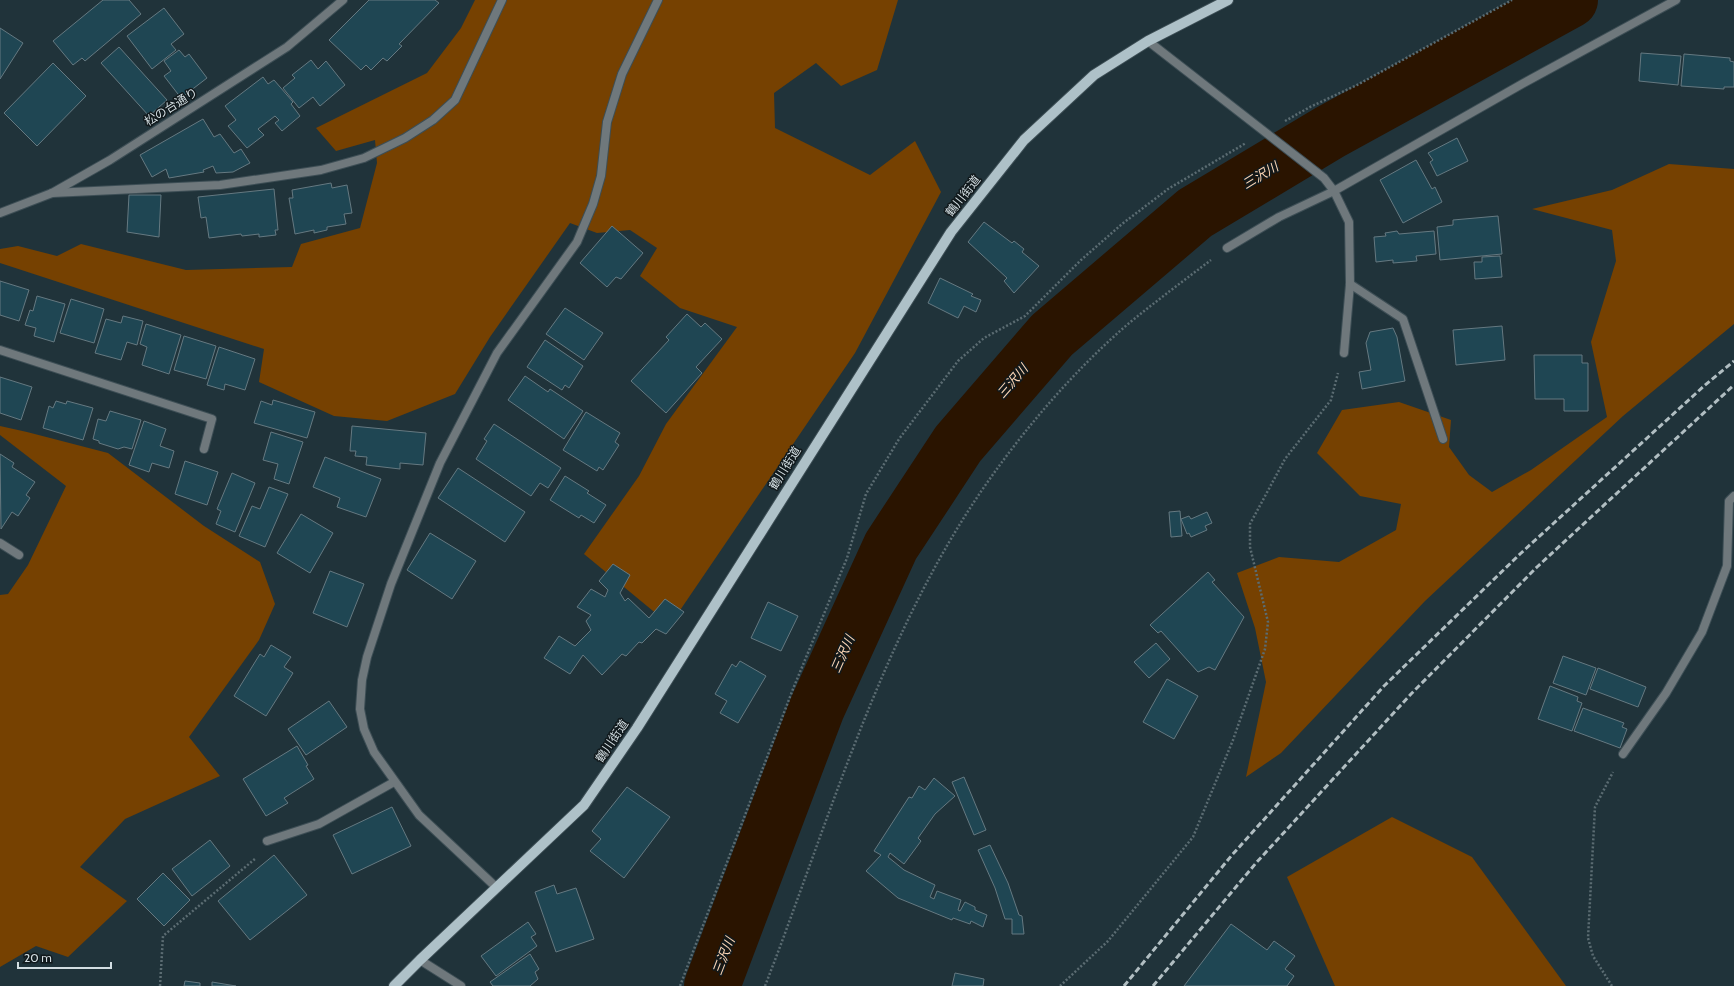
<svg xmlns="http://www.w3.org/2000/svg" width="1734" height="986" viewBox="0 0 1734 986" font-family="Cabin,'Noto Sans JP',sans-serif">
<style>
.green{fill:#764101}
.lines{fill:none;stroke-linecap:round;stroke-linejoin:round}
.river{stroke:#2a1400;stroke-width:56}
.building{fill:#1f4653;stroke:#657981}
.service-casing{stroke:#3d4e55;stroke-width:10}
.minor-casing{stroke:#3d4e55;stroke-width:10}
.primary-casing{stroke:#3d4e55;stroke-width:12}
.path{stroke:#5b6c72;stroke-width:2.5;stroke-dasharray:2 2;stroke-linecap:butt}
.service{stroke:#6f787c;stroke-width:8}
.minor{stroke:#6f787c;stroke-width:8}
.primary{stroke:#aec1c8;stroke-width:10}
.rail{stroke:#b1bec2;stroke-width:3;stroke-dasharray:6 3;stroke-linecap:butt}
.labels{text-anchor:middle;stroke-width:3;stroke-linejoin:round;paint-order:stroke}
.street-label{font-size:12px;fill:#d3dee2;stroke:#11191c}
.water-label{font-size:13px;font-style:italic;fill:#fdd6b5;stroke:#11191c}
</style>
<rect width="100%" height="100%" fill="#20333a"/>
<g class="green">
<polygon points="475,0 898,0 877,70 841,86 816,63 774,93 775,128 870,175 915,141 941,192 855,353 670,625 584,554 639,476 666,424 737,327 680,308 640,276 657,248 630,230 597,233 570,223 490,337 455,394 387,421 334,416 259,382 264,349 0,263 0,249 18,246 57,256 81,244 186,270 292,267 301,244 360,228 377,163 375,140 336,151 316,128 427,73 461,28"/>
<polygon points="1669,164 1734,169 1734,324 1623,416 1425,601 1281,753 1246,777 1266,682 1255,628 1237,573 1279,557 1339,562 1396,530 1401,504 1360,496 1317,453 1342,410 1399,402 1451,420 1449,447 1469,475 1492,492 1531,470 1607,417 1591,342 1616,261 1612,230 1532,209 1612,190"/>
<polygon points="0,426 27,432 108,453 204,526 260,562 275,604 259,640 189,737 220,776 125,819 80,867 127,901 68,957 36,946 0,967 0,595 8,594 28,565 66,486 0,435"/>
<polygon points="1392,817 1472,857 1566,986 1335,986 1287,877"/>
</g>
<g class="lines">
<polyline class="river" points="712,986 817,708 891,546 958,444 1052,335 1195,213 1330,132 1570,0"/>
</g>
<g class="building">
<polygon points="103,0 129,0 141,14 85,61 82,58 73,65 53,41"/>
<polygon points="369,0 435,0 439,3 399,44 402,46 387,61 383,58 371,70 366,65 361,70 329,40"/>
<polygon points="164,8 184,34 171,44 176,50 152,69 127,36"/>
<polygon points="0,28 23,43 0,79"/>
<polygon points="119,47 167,100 149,116 101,63"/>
<polygon points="179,50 185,57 189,54 207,78 181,98 164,76 171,71 164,61"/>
<polygon points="1641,53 1681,56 1678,85 1639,81"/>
<polygon points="1684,54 1730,58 1730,61 1734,62 1734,87 1724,87 1724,89 1681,86"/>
<polygon points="311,60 318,69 326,61 345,85 320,106 313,97 299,108 283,88 295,78 292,75"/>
<polygon points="53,63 86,96 37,146 4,113"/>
<polygon points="263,77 268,84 274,80 293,102 291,104 300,116 282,131 275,123 279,120 275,116 258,129 264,135 247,148 228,126 236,120 225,106"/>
<polygon points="203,119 214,137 220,134 234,153 241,149 250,163 233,172 216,173 213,166 203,170 204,172 169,178 166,169 152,177 140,155"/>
<polygon points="1457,138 1468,161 1437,176 1430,162 1433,160 1428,153"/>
<polygon points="1416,160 1432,189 1435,187 1442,202 1403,223 1380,180"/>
<polygon points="331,183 332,188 347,185 352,213 344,214 346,224 327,227 327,230 314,233 314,230 295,234 289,198 293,198 292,190"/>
<polygon points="274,189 278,230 275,230 276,235 259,237 259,234 242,236 241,234 209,238 206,217 201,218 198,197"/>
<polygon points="129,195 161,195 159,237 127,232"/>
<polygon points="1498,216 1502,254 1440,260 1437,227 1453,225 1453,220"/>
<polygon points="984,222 1012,243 1014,241 1024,249 1022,252 1039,266 1014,293 1004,281 1007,278 968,242"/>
<polygon points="612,226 643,253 621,279 616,277 607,287 580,263"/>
<polygon points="1397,231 1399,234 1434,231 1436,254 1416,256 1417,261 1393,263 1393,260 1376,262 1374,237 1386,236 1385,233"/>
<polygon points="1500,256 1502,277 1475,279 1474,262 1482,262 1482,257"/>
<polygon points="940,278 973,294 971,296 981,300 976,312 964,306 958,318 928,303"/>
<polygon points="0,281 29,290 19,321 0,315"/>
<polygon points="37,296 65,304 54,342 34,336 36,328 25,325 30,310 33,311"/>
<polygon points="71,299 104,309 94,343 60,333"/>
<polygon points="565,308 603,333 584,360 546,334"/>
<polygon points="687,314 701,327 705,323 722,339 696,367 702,373 666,413 631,381 669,340 666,337"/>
<polygon points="123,316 143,321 137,345 127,342 121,360 95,353 106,319 121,323"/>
<polygon points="146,324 181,335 169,374 142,365 147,347 140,344"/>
<polygon points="1502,326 1505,360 1456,365 1453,330"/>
<polygon points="1393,328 1397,337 1405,381 1362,389 1359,372 1371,370 1366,343 1370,332"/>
<polygon points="184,336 216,346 206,379 174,370"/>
<polygon points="545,340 583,366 569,388 565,385 562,390 527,367"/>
<polygon points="219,347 255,359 245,390 225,384 224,390 207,385"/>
<polygon points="1534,355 1582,355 1582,363 1588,363 1588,411 1564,411 1564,399 1535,399"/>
<polygon points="525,376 548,392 550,389 583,411 564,439 508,400"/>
<polygon points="0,377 32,387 21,420 0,413"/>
<polygon points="273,400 315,412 307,438 254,423 261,401 272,405"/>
<polygon points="56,401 66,404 67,401 93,408 83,440 43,428 49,406 53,408"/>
<polygon points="110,411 141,420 132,449 124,447 118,449 99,443 99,441 93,439 98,419 106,421"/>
<polygon points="586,412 620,433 615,442 619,445 603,470 599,467 597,471 563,450"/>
<polygon points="144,421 166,429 160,446 174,451 169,468 152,463 149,472 129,465"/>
<polygon points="494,424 561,468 548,488 540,483 531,496 476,459 487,441 484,439"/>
<polygon points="352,426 426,433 423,465 400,463 400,469 366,465 367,457 355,456 356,451 350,451"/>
<polygon points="271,432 303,442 289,484 274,479 278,464 263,460"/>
<polygon points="0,454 14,463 12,467 35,482 26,495 30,498 18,516 12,512 1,529"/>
<polygon points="325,457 381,479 366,517 337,507 340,498 313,487"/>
<polygon points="185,461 218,472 207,505 175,494"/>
<polygon points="458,468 525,512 505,542 438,498"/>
<polygon points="232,473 255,483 235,532 216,524 221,511 217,509"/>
<polygon points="565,476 589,491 587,493 606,505 594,523 581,515 579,518 550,500"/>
<polygon points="269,487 288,494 265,547 239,536 252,506 260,509"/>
<polygon points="1180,511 1182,536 1171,537 1169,512"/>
<polygon points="1207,512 1212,523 1205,526 1207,530 1191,537 1189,533 1187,534 1181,519 1189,516 1191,519"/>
<polygon points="301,514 333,533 310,573 277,553"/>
<polygon points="430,533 476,561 452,599 407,570"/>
<polygon points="613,564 630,575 620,593 625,601 628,598 649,618 665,599 684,612 666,634 656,629 642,643 639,642 626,656 622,654 602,675 583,655 570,674 544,658 559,636 575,646 591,630 586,621 591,615 577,607 591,589 605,597 608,590 599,581"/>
<polygon points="330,571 364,584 347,627 313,613"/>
<polygon points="1208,572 1215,580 1212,582 1244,617 1215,670 1209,667 1198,672 1161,631 1158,633 1150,625"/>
<polygon points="768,602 798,616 781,651 751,638"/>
<polygon points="1156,643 1170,659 1149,678 1134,662"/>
<polygon points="271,645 291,657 284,667 293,673 266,716 234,696 260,654 264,657"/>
<polygon points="1563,656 1596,668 1586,695 1553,683"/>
<polygon points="740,661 766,676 738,723 720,713 727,701 715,694 732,664 736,667"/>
<polygon points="1598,668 1646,687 1638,707 1590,689"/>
<polygon points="1167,679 1198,696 1174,739 1143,722"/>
<polygon points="1550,686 1578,697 1577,701 1582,703 1572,731 1538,719"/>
<polygon points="329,701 347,727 306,755 288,729"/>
<polygon points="1583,708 1624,723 1622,727 1627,729 1620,748 1574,731"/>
<polygon points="297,746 308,765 306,766 314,779 284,798 288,803 266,816 243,779"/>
<polygon points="964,777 986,830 974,835 952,782"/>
<polygon points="934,778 955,796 935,814 918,838 921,841 904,864 890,853 888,857 904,870 935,885 930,897 934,899 937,891 961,900 958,910 960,911 965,902 975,907 975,910 987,915 983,927 971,921 970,924 953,918 952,920 898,898 866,871 881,855 874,851 909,797 912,798 919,786 925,790"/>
<polygon points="627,787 670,817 624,878 590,851 601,839 592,831"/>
<polygon points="392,807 411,846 352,874 333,835"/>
<polygon points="210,840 230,866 192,896 172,869"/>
<polygon points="990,845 1008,883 1019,915 1022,916 1024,934 1012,934 1012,919 1005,919 995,888 978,850"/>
<polygon points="274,855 307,895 250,940 218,901"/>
<polygon points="163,873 190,900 164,926 137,899"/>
<polygon points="554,885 557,894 576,888 594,939 556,952 535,892"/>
<polygon points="528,922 536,934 531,937 537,946 496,976 481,956"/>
<polygon points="1231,924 1267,950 1274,941 1295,956 1285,969 1294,976 1287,986 1184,986"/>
<polygon points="530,954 539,969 535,972 538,979 530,986 493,986 490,982"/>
<polygon points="955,973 984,979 983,986 952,986"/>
<polygon points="185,981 200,983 200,986 184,986"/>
<polygon points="212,982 236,986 212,986"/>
</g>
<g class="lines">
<defs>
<g id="service">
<polyline points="1350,284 1403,319 1443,439"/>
<polyline points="1623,754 1666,693 1702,632 1727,566 1729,501 1734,496"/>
<polyline points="420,960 461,986"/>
</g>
<g id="minor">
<polyline points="1148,41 1324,178 1334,191 1349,222 1350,284 1344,353"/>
<polyline points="52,193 220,185 321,170 364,158 405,138 433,120 455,100 502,0"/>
<polyline points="0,213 52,193 110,160 287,47 343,0"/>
<polyline points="1227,248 1279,217 1334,191 1522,84 1676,0"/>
<polyline points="0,350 212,419 204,449"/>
<polyline points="0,543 19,555"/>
<polyline points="267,841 319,824 394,782"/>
<polyline points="497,888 419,815 374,752 364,729 360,709 362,680 367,657 391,584 440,463 497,353 577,242 593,204 601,176 607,122 622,74 658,0"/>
</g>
<polyline id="primary" points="394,986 420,960 584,805 637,728 951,232 1024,140 1094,75 1148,41 1228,0"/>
</defs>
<use href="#service" class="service-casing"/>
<use href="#minor" class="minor-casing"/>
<use href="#primary" class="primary-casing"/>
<g class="path">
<polyline points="1285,121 1310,107 1357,85 1512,0"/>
<polyline points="160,986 163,936 256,858"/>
<polyline points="680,986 793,689 847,558 866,494 899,439 958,361 984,338 1025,316 1081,260 1122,224 1168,189 1246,143"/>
<path d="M765,986C832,814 884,625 994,473C1032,420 1078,367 1128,324C1155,302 1183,281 1211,260"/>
<polyline points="1060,986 1108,941 1193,837 1233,740 1265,649 1268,622 1250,547 1250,524 1285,459 1331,400 1338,373"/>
<polyline points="1612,986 1593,956 1588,938 1595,807 1613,772"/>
</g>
<use href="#service" class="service"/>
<use href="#minor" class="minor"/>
<use href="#primary" class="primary"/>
<g class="rail">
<polyline points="1124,986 1232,855 1384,686 1520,554 1704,386 1734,361"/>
<polyline points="1153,986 1256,863 1411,694 1537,567 1734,385"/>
</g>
</g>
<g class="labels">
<g class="street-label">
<text transform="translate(171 107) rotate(-32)" y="4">松の台通り</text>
<text transform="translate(963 196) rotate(-52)" y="4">鶴川街道</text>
<text transform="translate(785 468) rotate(-58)" y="4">鶴川街道</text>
<text transform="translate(612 741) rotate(-56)" y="4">鶴川街道</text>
</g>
<g class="water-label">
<text transform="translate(1260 175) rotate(-31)" y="5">三沢川</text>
<text transform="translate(1012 381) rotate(-49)" y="5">三沢川</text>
<text transform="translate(842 654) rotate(-66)" y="5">三沢川</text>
<text transform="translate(723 956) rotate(-69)" y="5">三沢川</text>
</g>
</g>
<path d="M18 962v6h93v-6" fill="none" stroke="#d3dee2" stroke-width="2"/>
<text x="24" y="962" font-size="12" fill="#d3dee2" stroke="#11191c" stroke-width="3" paint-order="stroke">20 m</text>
</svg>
